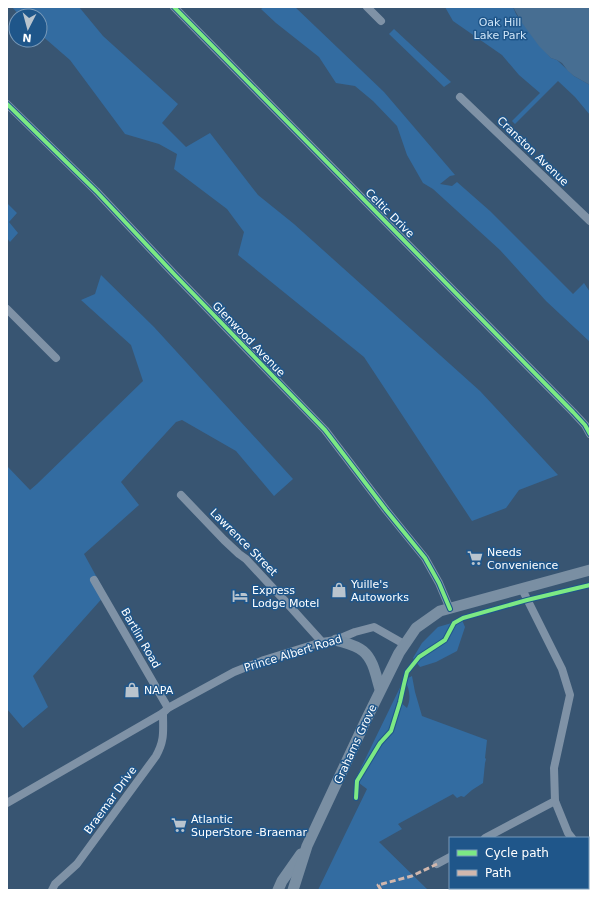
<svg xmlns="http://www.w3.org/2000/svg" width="597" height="897" viewBox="0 0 597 897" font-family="'DejaVu Sans',sans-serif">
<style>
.green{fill:#336ca1;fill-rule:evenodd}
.water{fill:#476e92}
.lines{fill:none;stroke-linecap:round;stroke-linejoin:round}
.minor{stroke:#7f92a6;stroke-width:8}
.secondary{stroke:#7a8fa3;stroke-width:11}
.quiet{stroke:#d1b7ad;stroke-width:3;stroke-dasharray:6 3;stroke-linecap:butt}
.cycleway-casing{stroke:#1f568a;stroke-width:6}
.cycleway{stroke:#7ce984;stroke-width:4}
.labels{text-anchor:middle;stroke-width:3;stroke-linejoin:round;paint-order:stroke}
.park-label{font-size:11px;fill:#cfe5f8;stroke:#1f568a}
.street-label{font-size:11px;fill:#fff;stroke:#1f568a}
.poi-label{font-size:11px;fill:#fff;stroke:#1f568a;text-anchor:start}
</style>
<rect width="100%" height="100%" fill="#385572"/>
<g class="green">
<polygon points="12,7 79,7 103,36 178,104 162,123 186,147 210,133 258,195 294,224 480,391 558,475 519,490 506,508 472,521 364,357 238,255 244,232 227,209 174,169 177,154 159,144 125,134 70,60 40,34 40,16 20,16"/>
<polygon points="264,7 295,7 384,92 455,175 450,176 440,184 452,186 457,182 490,211 573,294 584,283 590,292 590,342 546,301 500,250 433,189 423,183 407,155 397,126 373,101 355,86 336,83 319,57 276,23 261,9"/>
<polygon points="445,7 513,7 516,14 533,37 551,58 557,60 574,76 590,85 590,115 575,97 558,81 515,124 512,121 540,93 519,75 502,55 453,21"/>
<polygon points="394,29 451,82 444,87 389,34"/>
<polygon points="7,203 17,213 9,222 18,233 10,242 7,238"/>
<polygon points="101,275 154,327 293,479 274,496 236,451 182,420 176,422 121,482 139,505 84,554 106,594 33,676 48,707 23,728 7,709 7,466 30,490 37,484 143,381 131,345 81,300 95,294"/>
<polygon points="462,620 465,627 457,651 436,662 420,667 413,658 422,643 438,627"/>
<path d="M410,667L406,679L412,676L415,692L422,716L487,740L485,758L486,759L485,763L483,783L472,790L464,797L461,796L457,798L453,794L398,824L402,829L379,842L428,890H318L367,789L355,780ZM405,681C410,689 411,700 407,708L400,702Z"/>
</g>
<polygon class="water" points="513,7 590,7 590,85 574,76 568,71 562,63 557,60 551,58 539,46 522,23"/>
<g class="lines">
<g class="minor">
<polyline points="174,7 573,412 585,425 590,434"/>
<polyline points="367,7 381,21"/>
<polyline points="460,97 590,221"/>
<polyline points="7,104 96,191 175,275 325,430 386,510 425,558 439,583 450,609"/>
<polyline points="7,309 56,358"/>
<polyline points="181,495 224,540 239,554 246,559 285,601 322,642"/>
<polyline points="94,580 168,708"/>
<polyline points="522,589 562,669 570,695 554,768 555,801 568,833 572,838"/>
<polyline points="7,803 163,713 168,708 234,672 264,660 322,642 336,640 355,632 374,627 404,644"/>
<polyline points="485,838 555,801"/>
<polyline points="588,859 590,861"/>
<polyline points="437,864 450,857"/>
<path d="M52,890L55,884L77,864L156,756C165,740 163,731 163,713"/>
</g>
<g class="secondary">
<path d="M336,640C345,643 356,645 363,651C374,660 376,677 380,689"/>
<polyline points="278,890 282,881 301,854"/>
<polyline points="293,890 307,846 366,720 399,653 416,628 440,611 590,570"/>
</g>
<polyline class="quiet" points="381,890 378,885 412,876 437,864"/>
<defs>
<g id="cycleway">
<polyline points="174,7 573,412 585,425 590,434"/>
<polyline points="7,104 96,191 175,275 325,430 386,510 425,558 439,583 450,609"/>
<polyline points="356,798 357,781 380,743 391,731 400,702 404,684 407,672 419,657 445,640 454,623 463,618 527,600 590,585"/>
</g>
</defs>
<use href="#cycleway" class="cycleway-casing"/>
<use href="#cycleway" class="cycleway"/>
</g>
<defs>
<symbol id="supermarket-bare" viewBox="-9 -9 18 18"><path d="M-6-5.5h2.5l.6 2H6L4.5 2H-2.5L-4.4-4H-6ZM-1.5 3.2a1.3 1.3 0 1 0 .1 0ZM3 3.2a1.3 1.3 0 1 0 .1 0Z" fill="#b9c4ce" stroke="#1f568a" stroke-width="2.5" paint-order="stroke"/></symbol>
<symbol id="shop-bare" viewBox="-9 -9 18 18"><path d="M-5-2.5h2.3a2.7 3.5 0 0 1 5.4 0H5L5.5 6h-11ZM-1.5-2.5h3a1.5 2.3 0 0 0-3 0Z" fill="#b9c4ce" stroke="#1f568a" stroke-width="2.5" paint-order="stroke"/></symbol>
<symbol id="hotel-bare" viewBox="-9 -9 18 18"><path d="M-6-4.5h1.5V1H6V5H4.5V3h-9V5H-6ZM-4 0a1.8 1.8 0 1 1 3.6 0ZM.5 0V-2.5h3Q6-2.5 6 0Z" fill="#b9c4ce" stroke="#1f568a" stroke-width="2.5" paint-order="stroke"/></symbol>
</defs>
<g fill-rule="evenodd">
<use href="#supermarket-bare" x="464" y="547" width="22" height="22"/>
<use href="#shop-bare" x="328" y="579" width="22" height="22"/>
<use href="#hotel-bare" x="229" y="585" width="22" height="22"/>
<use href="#shop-bare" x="121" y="679" width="22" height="22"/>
<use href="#supermarket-bare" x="168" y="814" width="22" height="22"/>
</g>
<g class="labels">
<g class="park-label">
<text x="500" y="26">Oak Hill<tspan x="500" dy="13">Lake Park</tspan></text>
</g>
<g class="street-label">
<text transform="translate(533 151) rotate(44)" y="4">Cranston Avenue</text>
<text transform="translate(390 213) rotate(45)" y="4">Celtic Drive</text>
<text transform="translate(249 339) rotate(46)" y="4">Glenwood Avenue</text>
<text transform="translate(244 542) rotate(45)" y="4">Lawrence Street</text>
<text transform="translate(141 638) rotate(60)" y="4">Bartlin Road</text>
<text transform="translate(293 653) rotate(-17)" y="4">Prince Albert Road</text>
<text transform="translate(355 744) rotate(-65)" y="4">Grahams Grove</text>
<text transform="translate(110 800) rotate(-54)" y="4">Braemar Drive</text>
</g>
<g class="poi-label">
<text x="487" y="556">Needs<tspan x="487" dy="13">Convenience</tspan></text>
<text x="351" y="588">Yuille's<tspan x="351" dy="13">Autoworks</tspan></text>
<text x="252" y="594">Express<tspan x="252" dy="13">Lodge Motel</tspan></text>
<text x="144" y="694">NAPA</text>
<text x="191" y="823">Atlantic<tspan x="191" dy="13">SuperStore -Braemar</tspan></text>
</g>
</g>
<rect width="597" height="897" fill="none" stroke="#ffffff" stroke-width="16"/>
<rect x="449" y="837" width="140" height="52" fill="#1f568a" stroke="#799ab9"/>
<rect x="457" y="850" width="20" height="6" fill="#7ce984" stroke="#799ab9"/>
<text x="485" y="857" font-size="12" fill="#ffffff">Cycle path</text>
<rect x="457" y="870" width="20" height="6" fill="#d1b7ad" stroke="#799ab9"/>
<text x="485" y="877" font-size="12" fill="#ffffff">Path</text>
<g transform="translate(28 28) rotate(186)"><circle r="19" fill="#1f568a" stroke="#799ab9"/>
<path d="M0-3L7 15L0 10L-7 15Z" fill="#b9c4ce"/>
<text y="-6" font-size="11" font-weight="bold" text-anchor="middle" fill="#ffffff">N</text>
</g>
</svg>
